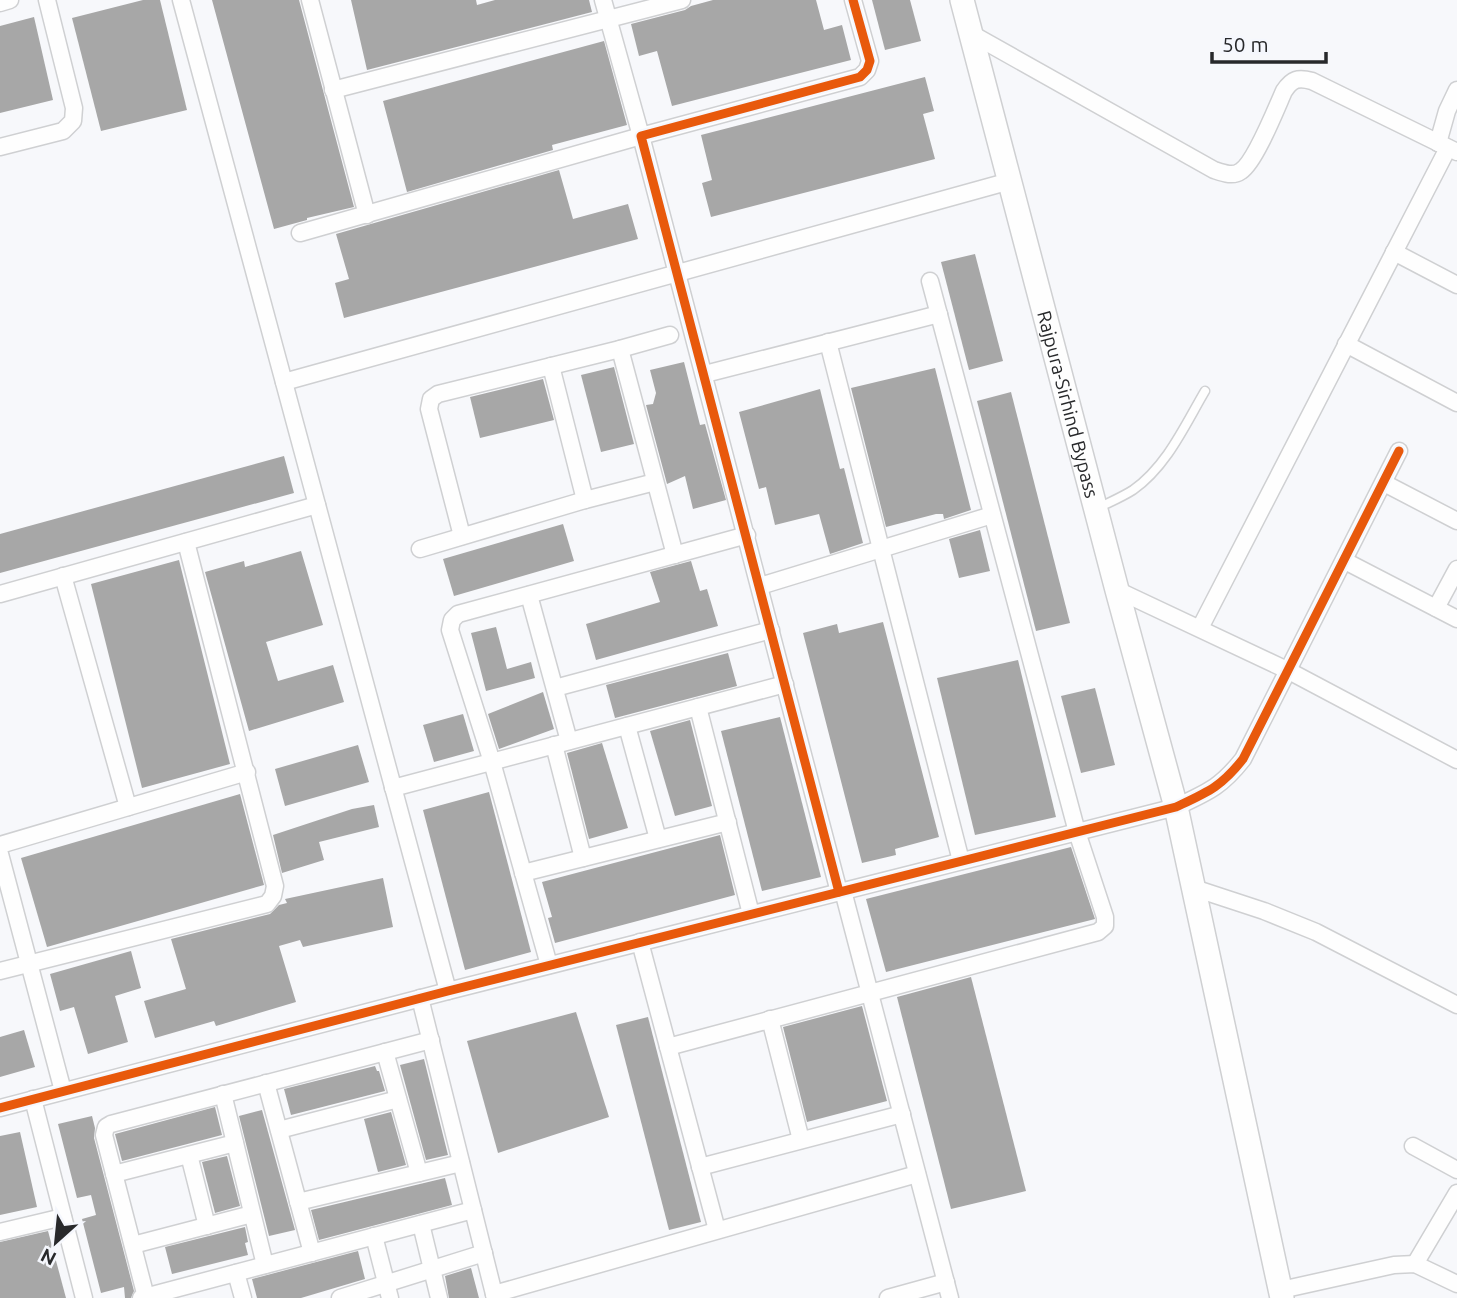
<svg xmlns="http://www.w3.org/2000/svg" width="1457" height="1298" viewBox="0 0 1457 1298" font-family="Ubuntu,sans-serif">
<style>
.building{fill:#a7a7a7}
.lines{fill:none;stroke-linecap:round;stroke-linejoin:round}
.lane-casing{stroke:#cfd0d2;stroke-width:11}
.street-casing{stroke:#cfd0d2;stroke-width:19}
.secondary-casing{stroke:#cfd0d2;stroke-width:26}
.lane{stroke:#fefefe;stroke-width:8}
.street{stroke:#fefefe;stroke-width:16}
.secondary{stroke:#fefefe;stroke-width:23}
.cycleway-casing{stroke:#f5f7fd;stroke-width:13}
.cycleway{stroke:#e8590c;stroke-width:9}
.labels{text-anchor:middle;stroke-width:7;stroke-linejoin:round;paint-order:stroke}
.street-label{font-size:19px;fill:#28292b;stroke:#f5f7fd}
</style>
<rect width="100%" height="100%" fill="#f7f8fb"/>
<g class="building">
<polygon points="143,0 160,0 187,110 101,131 72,18"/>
<polygon points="212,0 299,0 354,207 307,218 307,220 274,229"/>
<polygon points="351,0 476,0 477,5 495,0 589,0 592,12 367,70"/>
<polygon points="713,0 816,0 824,30 842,25 851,60 672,106 657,51 639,56 631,24 685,10 691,6"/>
<polygon points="872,0 910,0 921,41 885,50"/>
<polygon points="34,17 53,100 0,113 0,26"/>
<polygon points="604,41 627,125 552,145 553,150 407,192 383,101"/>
<polygon points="925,77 934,111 923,114 935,159 711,217 702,183 712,180 701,135"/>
<polygon points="559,170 573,219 628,204 638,239 344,318 335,283 349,279 336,234"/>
<polygon points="975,254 1003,361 969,370 941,262"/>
<polygon points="684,362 700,425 705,424 726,500 693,509 685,476 667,484 646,405 653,404 656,393 650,370"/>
<polygon points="614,367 634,444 601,452 581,375"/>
<polygon points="935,368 971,510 944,519 943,514 936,514 886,527 851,388"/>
<polygon points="543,379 554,420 480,438 470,397"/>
<polygon points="820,389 840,469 844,468 863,543 830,554 819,514 775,525 766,487 759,489 739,412"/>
<polygon points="1011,392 1070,623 1036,631 977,401"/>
<polygon points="284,456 294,493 0,573 0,534"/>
<polygon points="563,524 574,561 454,596 443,559"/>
<polygon points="980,530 990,571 959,578 949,539"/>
<polygon points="301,551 323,625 266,642 267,645 278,681 333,665 344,702 249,731 205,572 244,561 245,567"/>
<polygon points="179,560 230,764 142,788 91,584"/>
<polygon points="691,561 700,591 707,589 718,626 596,660 586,624 660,602 650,572"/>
<polygon points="883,622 939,837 895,849 896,855 862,863 803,633 837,624 839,633"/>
<polygon points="496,627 507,669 531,662 535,678 486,691 471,633"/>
<polygon points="728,653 737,686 615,718 606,685"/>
<polygon points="1018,660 1056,817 975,835 937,678"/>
<polygon points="1095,688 1115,765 1081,773 1061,696"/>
<polygon points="543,692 554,729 499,749 488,714"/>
<polygon points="463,714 474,751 434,762 423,725"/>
<polygon points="780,717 821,877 762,891 721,731"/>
<polygon points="690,720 712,806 675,816 650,731"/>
<polygon points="602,743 628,828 589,839 567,753"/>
<polygon points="358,745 369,782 285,806 275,769"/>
<polygon points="489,792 531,952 465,970 423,810"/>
<polygon points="240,794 264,885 47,947 21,858"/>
<polygon points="374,805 379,827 319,842 324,860 282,873 273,835 352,809"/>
<polygon points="720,835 735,895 555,943 548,918 552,917 542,882"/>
<polygon points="1071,847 1095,919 886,972 866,899"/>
<polygon points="383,878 393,927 303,947 300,940 279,946 296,1002 216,1026 214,1021 155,1038 144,1001 186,989 171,939 270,914 279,905 287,903 285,899"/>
<polygon points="131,951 141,988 115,996 128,1042 88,1054 74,1007 60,1011 50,974"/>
<polygon points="971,977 1026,1191 951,1209 897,997"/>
<polygon points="862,1006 887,1101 807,1122 783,1027"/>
<polygon points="576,1012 609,1117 498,1153 467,1041"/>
<polygon points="648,1017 701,1222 669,1230 616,1025"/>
<polygon points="24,1030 35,1067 0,1077 0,1037"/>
<polygon points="424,1059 448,1155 426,1160 400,1065"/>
<polygon points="375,1066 377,1071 379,1071 385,1091 291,1115 284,1089"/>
<polygon points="215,1107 222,1135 122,1161 115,1134"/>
<polygon points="262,1110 295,1230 269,1236 239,1116"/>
<polygon points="391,1112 406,1165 378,1172 364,1119"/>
<polygon points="92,1116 95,1128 94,1138 134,1291 131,1298 125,1298 124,1287 101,1293 82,1219 96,1215 91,1195 77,1198 58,1124"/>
<polygon points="20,1132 37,1207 0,1215 0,1136"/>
<polygon points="227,1156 240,1206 215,1213 202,1162"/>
<polygon points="445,1178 452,1205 319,1240 311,1210"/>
<polygon points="245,1227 248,1242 245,1243 248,1255 172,1274 165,1247"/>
<polygon points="48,1231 66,1298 0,1298 0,1242"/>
<polygon points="358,1251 365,1279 301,1298 257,1298 252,1279"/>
<polygon points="471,1268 479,1298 449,1298 445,1276"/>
</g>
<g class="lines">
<defs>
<path id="lane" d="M1098,508C1110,502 1122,497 1133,490C1167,466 1185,425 1205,391"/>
<g id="street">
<polyline points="181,0 448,991"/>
<polyline points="310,0 367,215"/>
<polyline points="0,3 10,0"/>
<path d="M970,33L1214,170C1223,173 1233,177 1241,171C1255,162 1276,109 1284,91C1292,79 1298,77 1312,81L1457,152"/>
<polyline points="333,90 682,0"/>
<polyline points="1438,143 1447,111 1457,90"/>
<polyline points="0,147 63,131 73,121 74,108 47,0"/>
<polyline points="300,233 641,136 603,0"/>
<polyline points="1394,252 1457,285"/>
<polyline points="828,342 961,861"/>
<polyline points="1346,344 1457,403"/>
<polyline points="620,349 675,555"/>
<polyline points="551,366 585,500 655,482"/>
<polyline points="705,374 939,314"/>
<polyline points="284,382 1010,181"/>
<polyline points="1384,483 1457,521"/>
<polyline points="462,536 429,409 431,399 438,394 620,349 670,335"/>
<polyline points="420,549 585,500"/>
<polyline points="1345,561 1457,619"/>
<polyline points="63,576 128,807"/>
<polyline points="760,586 992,515"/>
<polyline points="1117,590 1289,671 1457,760"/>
<polyline points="0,594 317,505"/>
<polyline points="529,595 569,741"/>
<polyline points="1436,608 1457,569"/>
<polyline points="1200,628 1448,148"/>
<polyline points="555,688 771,630"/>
<polyline points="698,707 751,914"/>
<polyline points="627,726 658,839"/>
<polyline points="554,745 583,858"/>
<polyline points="393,788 785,684"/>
<polyline points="0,845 247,772"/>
<polyline points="0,854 63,1091"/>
<polyline points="523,873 728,822"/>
<polyline points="1194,888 1264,911 1316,932 1457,1005"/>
<polyline points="843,891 950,1298"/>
<polyline points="839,892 641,136 860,77 867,70 870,61 853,0"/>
<polyline points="640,942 717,1230"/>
<polyline points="549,965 492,762 450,630 452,620 458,614 747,535"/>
<polyline points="0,971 267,904 273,896 275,886 186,542"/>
<polyline points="420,998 495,1298"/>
<polyline points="770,1019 801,1140"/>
<polyline points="668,1047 1098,932 1105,926 1105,917 1077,832 930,281"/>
<polyline points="385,1052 419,1173"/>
<polyline points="266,1083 312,1253"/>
<polyline points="223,1094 265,1265"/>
<polyline points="33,1099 84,1298"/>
<path d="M0,1108L448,991L1176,807C1208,792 1221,787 1243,759L1399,451"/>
<polyline points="279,1130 398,1099"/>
<polyline points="1413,1146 1457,1170"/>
<polyline points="189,1155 207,1226"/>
<polyline points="700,1167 902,1114"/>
<polyline points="114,1174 235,1143"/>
<polyline points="298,1202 461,1163"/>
<polyline points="421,1224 439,1298"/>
<polyline points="0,1232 63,1217"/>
<polyline points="374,1236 390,1298"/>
<polyline points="133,1245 252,1214"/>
<polyline points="1415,1264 1457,1193"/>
<polyline points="236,1273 243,1298"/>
<polyline points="1281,1290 1394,1265 1415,1264 1457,1284"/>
<polyline points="494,1294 917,1174"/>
<polyline points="146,1297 104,1135 106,1127 111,1124 431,1040"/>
<polyline points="141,1298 473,1210"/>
<polyline points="340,1298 484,1253"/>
<polyline points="888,1298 946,1282"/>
</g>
<g id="secondary">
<path id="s1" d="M962,0L1117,590L1176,807L1282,1298"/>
</g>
</defs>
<use href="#lane" class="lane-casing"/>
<use href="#street" class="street-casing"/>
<use href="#secondary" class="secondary-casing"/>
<use href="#lane" class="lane"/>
<use href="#street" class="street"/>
<use href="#secondary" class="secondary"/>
<defs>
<g id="cycleway">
<polyline points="839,892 641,136 860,77 867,70 870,61 853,0"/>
<path d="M0,1108L448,991L1176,807C1208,792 1221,787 1243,759L1399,451"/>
</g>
</defs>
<use href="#cycleway" class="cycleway-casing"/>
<use href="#cycleway" class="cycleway"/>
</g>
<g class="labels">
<g class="street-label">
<text dy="7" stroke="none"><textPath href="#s1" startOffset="418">Rajpura-Sirhind Bypass</textPath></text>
</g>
</g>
<g transform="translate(56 1242) rotate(207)" stroke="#f5f7fd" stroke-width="5" paint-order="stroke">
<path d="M0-5L12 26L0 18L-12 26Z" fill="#28292b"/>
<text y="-10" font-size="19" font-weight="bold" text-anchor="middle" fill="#28292b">N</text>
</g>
<path d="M1212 52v10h114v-10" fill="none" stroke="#28292b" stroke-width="3.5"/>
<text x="1222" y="52" font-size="21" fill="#28292b" stroke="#f5f7fd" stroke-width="5" paint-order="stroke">50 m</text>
</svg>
